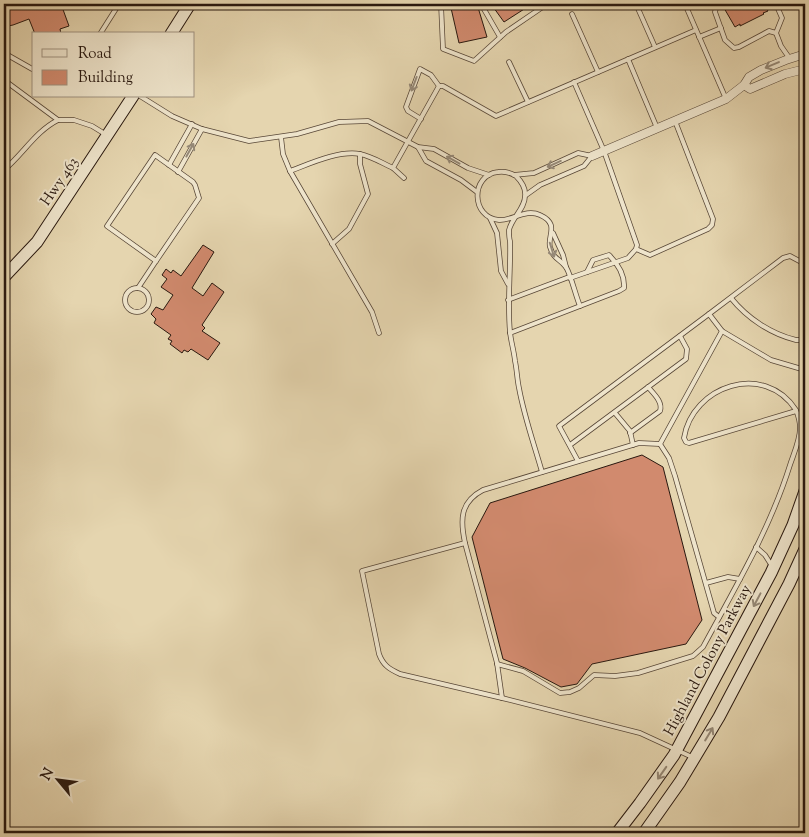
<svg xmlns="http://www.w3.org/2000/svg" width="809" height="837" viewBox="0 0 809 837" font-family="'Sorts Mill Goudy',serif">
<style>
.building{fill:#d18a6e;stroke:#29180f}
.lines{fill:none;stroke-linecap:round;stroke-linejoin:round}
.lane-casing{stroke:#584737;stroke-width:5.5}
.street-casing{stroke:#584737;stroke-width:9}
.secondary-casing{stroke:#29180f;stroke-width:13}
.lane{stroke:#eee4cb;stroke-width:4}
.street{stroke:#eee4cb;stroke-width:8}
.secondary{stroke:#eee4cb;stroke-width:11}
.oneway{stroke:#958876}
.labels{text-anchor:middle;stroke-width:4;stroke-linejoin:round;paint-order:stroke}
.street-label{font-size:15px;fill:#29180f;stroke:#eee4cb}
</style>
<rect width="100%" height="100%" fill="#e5d5af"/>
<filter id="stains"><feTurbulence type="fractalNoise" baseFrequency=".004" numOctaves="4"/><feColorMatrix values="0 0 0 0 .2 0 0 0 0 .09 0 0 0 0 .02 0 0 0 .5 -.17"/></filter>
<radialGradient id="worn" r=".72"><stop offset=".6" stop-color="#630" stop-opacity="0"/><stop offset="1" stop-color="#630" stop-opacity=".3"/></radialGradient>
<g class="building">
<polygon points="4,4 61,4 69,26 60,29 61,34 35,34 29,19 13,25 8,26 7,23 4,25"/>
<polygon points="460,4 477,4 487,37 459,43 451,8 460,6"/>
<polygon points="491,4 532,4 504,22"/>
<polygon points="733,4 764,4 768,11 763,13 764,14 740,26 740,24 735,27 724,8"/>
<polygon points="203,245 214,252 192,288 203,296 212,283 224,292 202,325 205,328 202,331 220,343 208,360 191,349 188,352 184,350 182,353 170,344 172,341 168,339 171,335 154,323 156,319 151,314 156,307 163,310 173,295 161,287 167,279 162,275 166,269 171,273 173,270 181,276"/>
<polygon points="642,455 663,467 702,620 686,644 592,664 577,684 561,687 525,668 503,659 472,537 490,503"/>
</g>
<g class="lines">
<defs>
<g id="lane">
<polyline points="441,4 443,49 474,61 506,32 547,4"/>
<polyline points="481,4 500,37"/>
<polyline points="636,4 655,47"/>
<polyline points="685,4 726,99"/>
<polyline points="721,4 716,8 715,12 725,40 734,48 739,47 769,31 776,33 782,18 776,4"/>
<polyline points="572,14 598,72"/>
<polyline points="776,33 781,46 790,59"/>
<polyline points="100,34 119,4"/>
<polyline points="699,37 721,28"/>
<polyline points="4,53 34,70"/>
<polyline points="628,59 657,128"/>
<polyline points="509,62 528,102"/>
<polyline points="4,80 58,120 74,120 92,126 105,134"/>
<polyline points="140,96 172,116 202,129 249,141 297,134 339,122 368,121 418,147 434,149 468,168 489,175"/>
<polyline points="421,119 408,111 406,107 420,69 431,75 439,86"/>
<polyline points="281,137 283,154 290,171 372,312 379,333"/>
<polyline points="418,147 426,161 461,180 477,192"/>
<polygon points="155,155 193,182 195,185 199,198 156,261 107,226"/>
<polyline points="169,165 192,124"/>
<path d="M4,170C23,154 36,131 58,120"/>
<path d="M290,171C309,164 339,150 360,154C371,156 382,163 393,168"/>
<polyline points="178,172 202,129"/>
<polyline points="514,175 534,173 578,153 592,156 584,166 540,185 526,195"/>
<polyline points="404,178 393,168 439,86 443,86 496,116 696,30"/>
<polyline points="490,218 497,233 501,271 508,284"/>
<polyline points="553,233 563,255 566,267"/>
<polyline points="332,244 349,229 368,194 360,164 360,154"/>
<polyline points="636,249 650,255 708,229 712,225 713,219 675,121"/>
<polyline points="805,264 790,256 783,258 709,314 722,331 771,360 805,370"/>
<polyline points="570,278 628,258 636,249 637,245 604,151 574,82"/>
<circle cx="137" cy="300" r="12"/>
<polyline points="138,288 156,261"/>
<path d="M731,298C747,318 771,334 796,340H800L805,336"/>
<polyline points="508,300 569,277"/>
<path d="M510,333L619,291L624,288C625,275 617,263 609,255L593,260L587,272"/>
<polyline points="615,413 630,431 633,445"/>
<path d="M630,433L660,411C663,402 654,394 648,387"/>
<polyline points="660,444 722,331"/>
<polyline points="570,445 686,359 687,349 680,336"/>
<polyline points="578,461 559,426 709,314"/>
<path d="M542,472C534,444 524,416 519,388C517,379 517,370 515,361C514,351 511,342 510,332C507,301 511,271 510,241C509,238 509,233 509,230C512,217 525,209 525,196C526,188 521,181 516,176C511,173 504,171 498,172C470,175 471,218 499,220C512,221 526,208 540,215C560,224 547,236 550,247C554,260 559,258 566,267C571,275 576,297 580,306"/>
<polyline points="465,543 497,663 502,698"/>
<polyline points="756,547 765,555 772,566"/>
<polyline points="798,573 805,571"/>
<polyline points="706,583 728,577 740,579"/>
<path d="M497,664L523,671L560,693L570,692L579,688L594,675L615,676L638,673L693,656L703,647C735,588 770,529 790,465C794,453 800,440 800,428C800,422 798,415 796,410C764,361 692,386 684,438L686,442L689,443L796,411"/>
<path d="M692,757L640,733L502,698L400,674C389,669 383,665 379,654L362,571L465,543C460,520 460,502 483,490L639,443L660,444L669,458L675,476L714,613L719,617"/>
</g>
<g id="street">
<polyline points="744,85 750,89 785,74 805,69"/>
<polyline points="592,156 726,99 744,85 749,77 761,70 786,60 805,54"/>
</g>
<g id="secondary">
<polyline points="171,34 190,4"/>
<polyline points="4,277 37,242 133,96"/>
<polyline points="617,833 640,803 674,755 771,573 793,525 805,491"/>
<polyline points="644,833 680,782 719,717 789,584 805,549"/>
</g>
</defs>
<use href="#lane" class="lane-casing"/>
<use href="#street" class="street-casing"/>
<use href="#secondary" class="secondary-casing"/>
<use href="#lane" class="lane"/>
<use href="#street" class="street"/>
<use href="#secondary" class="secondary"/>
</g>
<defs><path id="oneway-shaft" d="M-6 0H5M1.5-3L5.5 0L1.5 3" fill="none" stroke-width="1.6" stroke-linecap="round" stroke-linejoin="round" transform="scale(1.25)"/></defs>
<g class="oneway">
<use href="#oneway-shaft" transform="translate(772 65) rotate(157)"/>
<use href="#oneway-shaft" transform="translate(414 84) rotate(111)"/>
<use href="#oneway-shaft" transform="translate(190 150) rotate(-61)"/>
<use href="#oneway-shaft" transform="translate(453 160) rotate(-151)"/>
<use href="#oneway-shaft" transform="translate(554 164) rotate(156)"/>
<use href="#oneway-shaft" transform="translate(552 250) rotate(73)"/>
<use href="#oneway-shaft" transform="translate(757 600) rotate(118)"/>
<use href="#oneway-shaft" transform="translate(709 734) rotate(-59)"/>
<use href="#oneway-shaft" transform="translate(662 773) rotate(125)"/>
</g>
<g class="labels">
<g class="street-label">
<text transform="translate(59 181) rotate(-56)" y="5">Hwy 463</text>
<text transform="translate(707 660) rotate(-62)" y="5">Highland Colony Parkway</text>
</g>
</g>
<rect width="809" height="837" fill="none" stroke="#e5d5af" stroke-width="20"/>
<rect x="5" y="5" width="799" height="827" fill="none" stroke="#29180f" stroke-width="2.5"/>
<rect x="10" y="10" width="789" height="817" fill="none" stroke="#29180f"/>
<rect x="32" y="32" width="162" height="65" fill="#eee4cb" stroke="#9f9280"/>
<rect x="42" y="49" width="25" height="8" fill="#eee4cb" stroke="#9f9280"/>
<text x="78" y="58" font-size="15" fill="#29180f">Road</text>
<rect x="42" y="70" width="25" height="15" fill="#d18a6e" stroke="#9f9280"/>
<text x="78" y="82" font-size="15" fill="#29180f">Building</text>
<g transform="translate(58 780) rotate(299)" stroke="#eee4cb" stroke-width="4" paint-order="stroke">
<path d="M0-4L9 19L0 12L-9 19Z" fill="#29180f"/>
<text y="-8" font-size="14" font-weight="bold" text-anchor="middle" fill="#29180f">N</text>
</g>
<rect width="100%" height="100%" filter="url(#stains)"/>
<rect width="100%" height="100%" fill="url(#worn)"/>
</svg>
